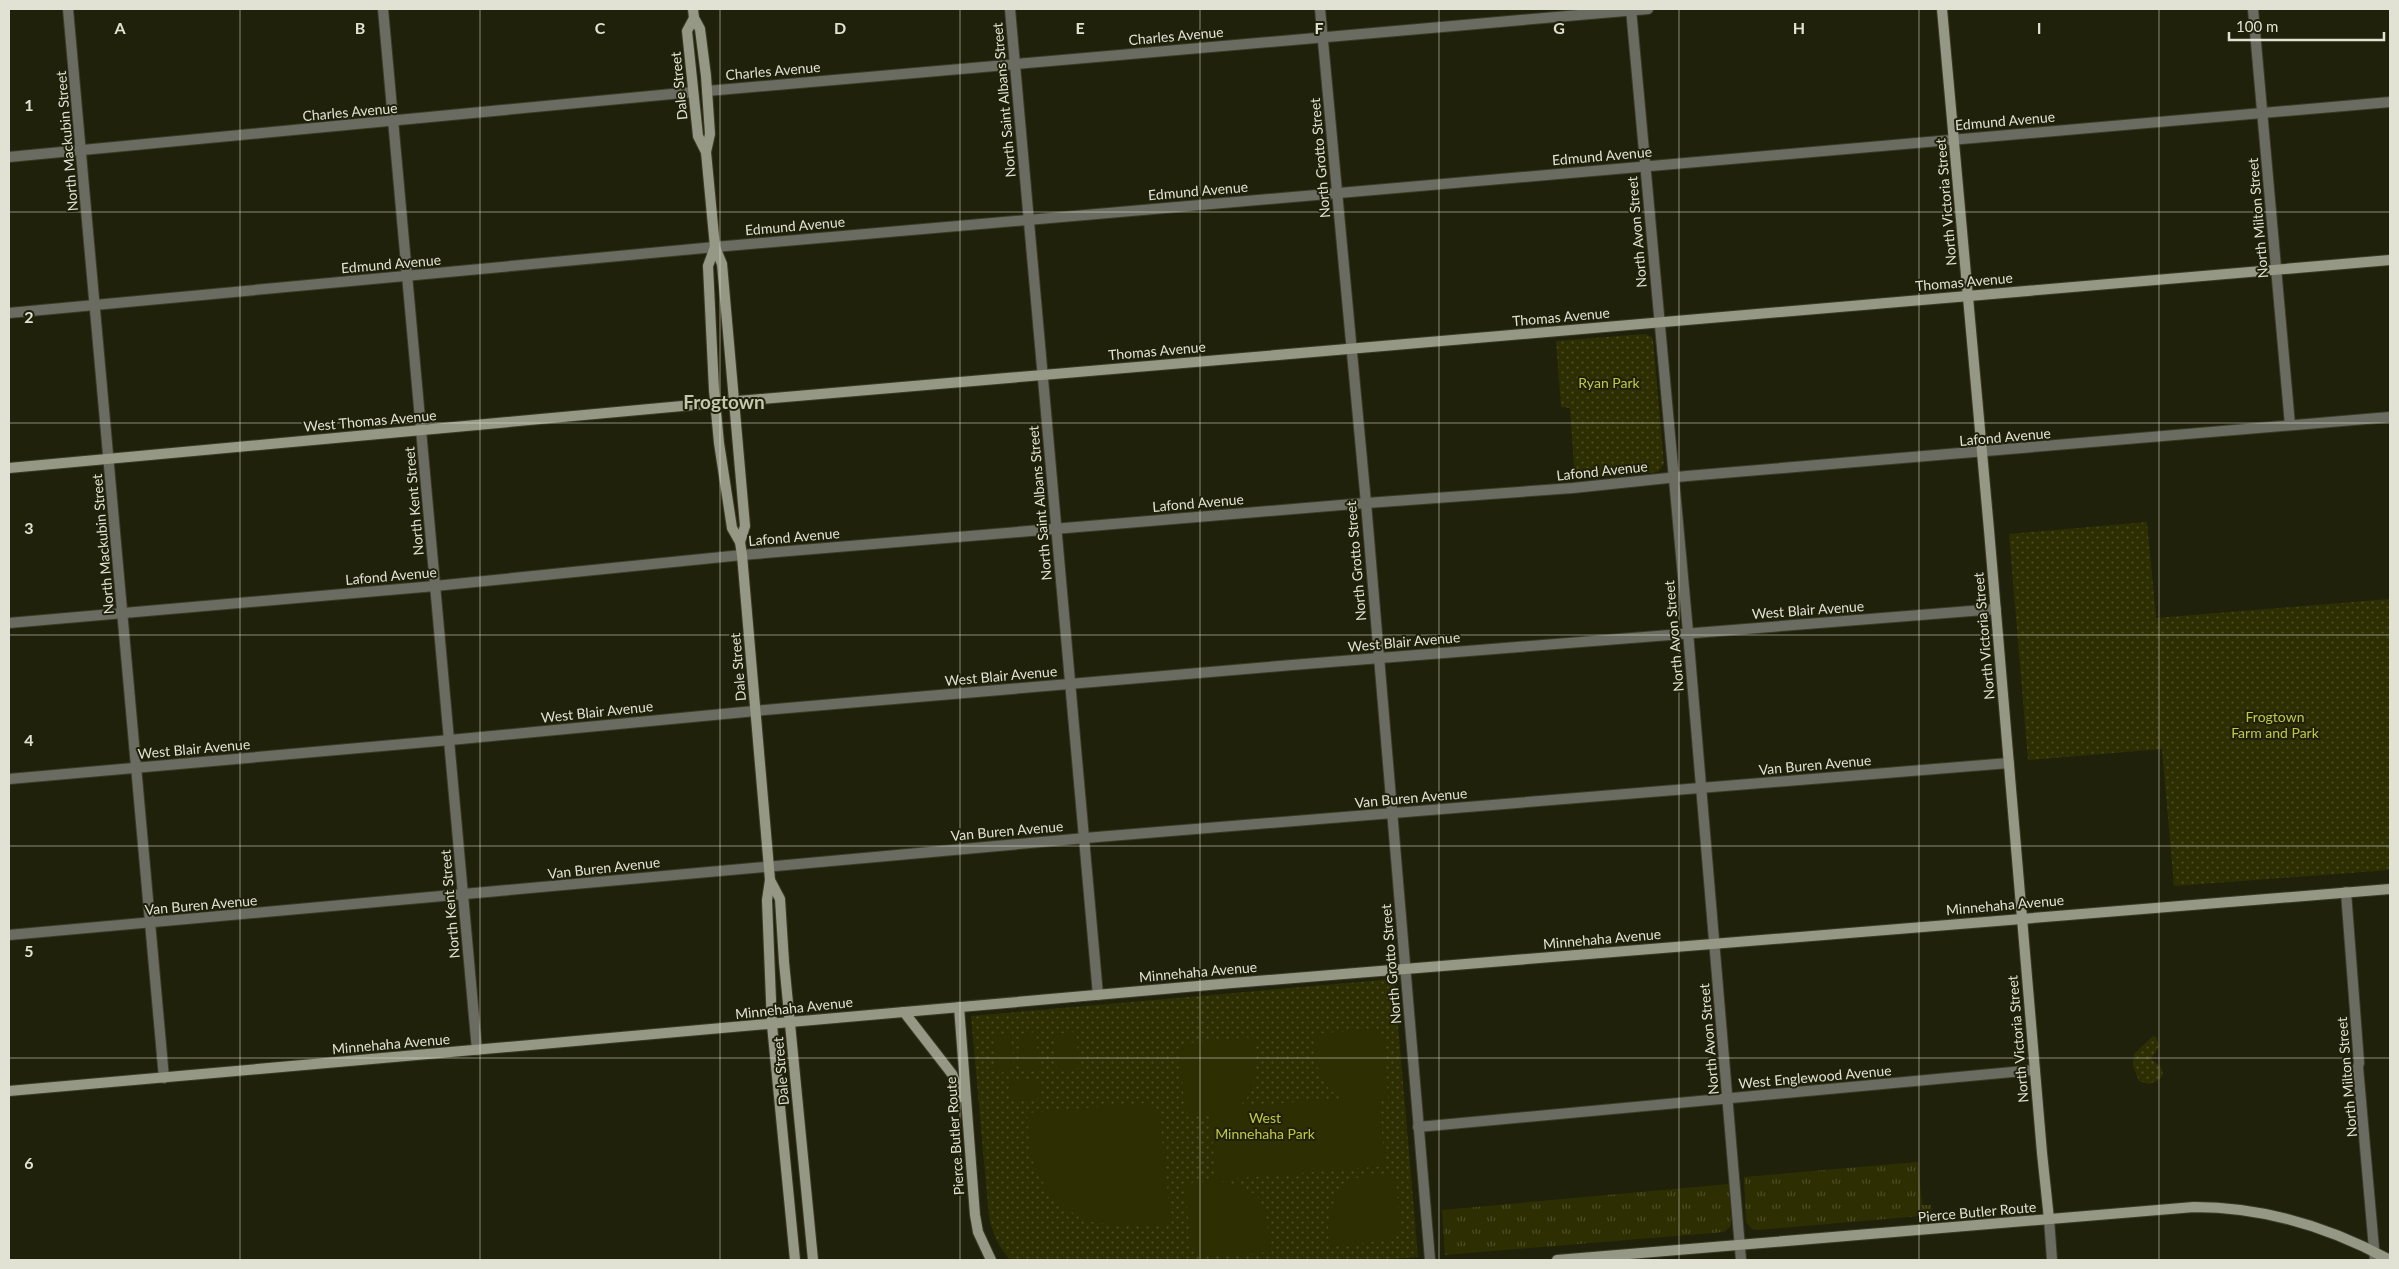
<svg xmlns="http://www.w3.org/2000/svg" width="2399" height="1269" viewBox="0 0 2399 1269" font-family="Lato,sans-serif">
<style>
.grass{fill:url(#grass-tufts)}
.park{fill:url(#park-dots)}
.pitch{fill:#2d2f02}
.lines{fill:none;stroke-linecap:round;stroke-linejoin:round}
.street-casing{stroke:#3b3c27;stroke-width:12}
.secondary-casing{stroke:#3b3c27;stroke-width:12}
.street{stroke:#6b6c61;stroke-width:10}
.secondary{stroke:#969886;stroke-width:10}
.grid{fill:none;stroke:#e1e2d4;stroke-width:1;stroke-opacity:0.55}
.labels{text-anchor:middle;stroke-width:4;stroke-linejoin:round;paint-order:stroke}
.street-label{font-size:14px;fill:#e1e2d4;stroke:#20210b}
.park-label{font-size:14px;fill:#c1c944;stroke:#20210b}
.district-label{font-size:19px;font-weight:bold;fill:#c5c8ac;stroke:#20210b}
.grid-label{font-size:16px;text-anchor:middle;font-weight:bold;fill:#e1e2d4;stroke:#20210b;stroke-width:4;stroke-linejoin:round;paint-order:stroke}
</style>
<defs>
<pattern id="grass-tufts" width="24" height="20" patternUnits="userSpaceOnUse" patternTransform="scale(1.25)"><rect width="24" height="20" fill="#2d2f02"/><path d="M3 7l-1-3M5 7V3M7 7l1-3M15 17l-1-3M17 17v-4M19 17l1-3" fill="none" stroke="#4b4d26"/></pattern>
<pattern id="park-dots" width="8" height="8" patternUnits="userSpaceOnUse" patternTransform="scale(1.25)"><rect width="8" height="8" fill="#2d2f02"/><path d="M2 2h.1M6 6h.1" fill="none" stroke="#4b4d26" stroke-width="1.8" stroke-linecap="round"/></pattern>
</defs>
<rect width="100%" height="100%" fill="#20210b"/>
<g class="grass">
<polygon points="1918,1162 1922,1205 1931,1205 1932,1215 1756,1230 1752,1229 1746,1222 1744,1177"/>
<polygon points="1729,1184 1731,1226 1724,1232 1445,1255 1442,1210"/>
</g>
<g class="park">
<polygon points="1645,334 1652,337 1653,340 1664,464 1658,472 1575,479 1570,408 1561,407 1556,341"/>
<polygon points="2147,522 2156,618 2390,599 2390,870 2174,886 2162,749 2028,760 2009,534"/>
<path d="M1394,979L1418,1257L1376,1260H1011C998,1248 993,1233 989,1217L971,1016Z"/>
<polygon points="2153,1036 2156,1037 2159,1046 2151,1059 2161,1067 2163,1075 2159,1080 2149,1084 2139,1081 2133,1066 2134,1054"/>
</g>
<g class="pitch">
<path d="M1376,1029L1384,1036L1388,1099L1379,1100L1385,1166L1216,1180L1210,1114L1185,1116L1180,1052L1190,1043L1254,1037C1255,1061 1260,1094 1237,1107L1343,1098L1329,1090L1315,1062L1313,1034Z"/>
<polygon points="1036,1032 1039,1070 1022,1071 1019,1034"/>
<polygon points="1076,1032 1079,1068 1057,1070 1054,1034"/>
<polygon points="1011,1034 1014,1071 996,1073 993,1036"/>
<polygon points="1039,1079 1041,1098 1012,1101 1010,1081"/>
<polygon points="1148,1103 1159,1111 1171,1223 1126,1226 1084,1221 1050,1196 1032,1160 1027,1113"/>
<polygon points="1396,1174 1400,1232 1394,1240 1329,1246 1328,1223 1332,1205 1345,1182 1364,1176"/>
<polygon points="1216,1181 1231,1183 1257,1195 1267,1219 1270,1252 1199,1257 1191,1250 1185,1183"/>
</g>
<g class="lines">
<defs>
<g id="street">
<polyline points="68,9 164,1078"/>
<polyline points="383,9 477,1050"/>
<polyline points="1010,9 1098,995"/>
<polyline points="1320,9 1366,503 1430,1260"/>
<polyline points="1631,9 1688,632 1741,1260"/>
<polyline points="2253,9 2290,425"/>
<polyline points="707,91 1648,9"/>
<polyline points="9,157 693,92"/>
<polyline points="9,313 715,247 2390,102"/>
<polyline points="9,623 435,586 742,555 1353,504 1573,488 1687,476 2390,417"/>
<polyline points="9,779 450,740 776,709 1292,665 1996,609"/>
<polyline points="2346,892 2359,1063 2358,1067 2375,1260"/>
<polyline points="9,935 1097,837 2009,763"/>
<polyline points="1418,1127 2035,1070"/>
<polyline points="2049,1219 2052,1260"/>
</g>
<g id="secondary">
<polyline points="693,9 694,18 700,29 706,76 710,134 706,152"/>
<polyline points="1942,9 1989,530 2042,1153 2049,1219"/>
<polyline points="694,18 687,31 698,136 706,152 715,247 722,264 745,526 740,542"/>
<polyline points="715,247 708,266 714,390 719,443 732,528 740,542 742,555 770,880 767,900 772,1025 795,1260"/>
<polyline points="9,468 715,403 2390,260"/>
<polyline points="770,880 780,899 784,962 813,1260"/>
<polyline points="959,1007 975,1215 978,1232 991,1260"/>
<polyline points="904,1012 952,1074 962,1097"/>
<polyline points="9,1091 1232,983 2390,889"/>
<path d="M1557,1260L2194,1207C2264,1207 2329,1227 2390,1260"/>
</g>
</defs>
<use href="#street" class="street-casing"/>
<use href="#secondary" class="secondary-casing"/>
<use href="#street" class="street"/>
<use href="#secondary" class="secondary"/>
</g>
<path class="grid" d="M240,9V1260M480,9V1260M720,9V1260M960,9V1260M1200,9V1260M1439,9V1260M1679,9V1260M1919,9V1260M2159,9V1260M9,212H2390M9,423H2390M9,635H2390M9,846H2390M9,1058H2390"/>
<g class="labels">
<g class="street-label">
<text transform="translate(1176 36) rotate(-5)" y="5">Charles Avenue</text>
<text transform="translate(773 71) rotate(-5)" y="5">Charles Avenue</text>
<text transform="translate(679 86) rotate(-96)" y="5">Dale Street</text>
<text transform="translate(1004 100) rotate(-95)" y="5">North Saint Albans Street</text>
<text transform="translate(350 112) rotate(-5)" y="5">Charles Avenue</text>
<text transform="translate(2005 121) rotate(-5)" y="5">Edmund Avenue</text>
<text transform="translate(67 141) rotate(-95)" y="5">North Mackubin Street</text>
<text transform="translate(1602 156) rotate(-5)" y="5">Edmund Avenue</text>
<text transform="translate(1320 158) rotate(-95)" y="5">North Grotto Street</text>
<text transform="translate(1198 191) rotate(-5)" y="5">Edmund Avenue</text>
<text transform="translate(1946 202) rotate(-95)" y="5">North Victoria Street</text>
<text transform="translate(2258 218) rotate(-95)" y="5">North Milton Street</text>
<text transform="translate(795 226) rotate(-5)" y="5">Edmund Avenue</text>
<text transform="translate(1637 232) rotate(-95)" y="5">North Avon Street</text>
<text transform="translate(391 264) rotate(-5)" y="5">Edmund Avenue</text>
<text transform="translate(1964 282) rotate(-5)" y="5">Thomas Avenue</text>
<text transform="translate(1561 317) rotate(-5)" y="5">Thomas Avenue</text>
<text transform="translate(1157 351) rotate(-5)" y="5">Thomas Avenue</text>
<text transform="translate(370 421) rotate(-5)" y="5">West Thomas Avenue</text>
<text transform="translate(2005 437) rotate(-5)" y="5">Lafond Avenue</text>
<text transform="translate(1602 471) rotate(-6)" y="5">Lafond Avenue</text>
<text transform="translate(414 501) rotate(-95)" y="5">North Kent Street</text>
<text transform="translate(1040 503) rotate(-95)" y="5">North Saint Albans Street</text>
<text transform="translate(1198 503) rotate(-5)" y="5">Lafond Avenue</text>
<text transform="translate(794 537) rotate(-5)" y="5">Lafond Avenue</text>
<text transform="translate(103 544) rotate(-95)" y="5">North Mackubin Street</text>
<text transform="translate(1356 561) rotate(-95)" y="5">North Grotto Street</text>
<text transform="translate(391 576) rotate(-5)" y="5">Lafond Avenue</text>
<text transform="translate(1808 610) rotate(-4)" y="5">West Blair Avenue</text>
<text transform="translate(1674 636) rotate(-95)" y="5">North Avon Street</text>
<text transform="translate(1984 636) rotate(-95)" y="5">North Victoria Street</text>
<text transform="translate(1404 642) rotate(-5)" y="5">West Blair Avenue</text>
<text transform="translate(738 667) rotate(-95)" y="5">Dale Street</text>
<text transform="translate(1001 676) rotate(-5)" y="5">West Blair Avenue</text>
<text transform="translate(597 712) rotate(-6)" y="5">West Blair Avenue</text>
<text transform="translate(194 749) rotate(-5)" y="5">West Blair Avenue</text>
<text transform="translate(1815 765) rotate(-5)" y="5">Van Buren Avenue</text>
<text transform="translate(1411 798) rotate(-5)" y="5">Van Buren Avenue</text>
<text transform="translate(1007 831) rotate(-5)" y="5">Van Buren Avenue</text>
<text transform="translate(604 868) rotate(-6)" y="5">Van Buren Avenue</text>
<text transform="translate(450 904) rotate(-95)" y="5">North Kent Street</text>
<text transform="translate(201 905) rotate(-5)" y="5">Van Buren Avenue</text>
<text transform="translate(2005 905) rotate(-5)" y="5">Minnehaha Avenue</text>
<text transform="translate(1602 939) rotate(-5)" y="5">Minnehaha Avenue</text>
<text transform="translate(1391 964) rotate(-95)" y="5">North Grotto Street</text>
<text transform="translate(1198 972) rotate(-5)" y="5">Minnehaha Avenue</text>
<text transform="translate(794 1008) rotate(-6)" y="5">Minnehaha Avenue</text>
<text transform="translate(1709 1039) rotate(-95)" y="5">North Avon Street</text>
<text transform="translate(2018 1039) rotate(-95)" y="5">North Victoria Street</text>
<text transform="translate(391 1044) rotate(-5)" y="5">Minnehaha Avenue</text>
<text transform="translate(781 1071) rotate(-95)" y="5">Dale Street</text>
<text transform="translate(1815 1077) rotate(-5)" y="5">West Englewood Avenue</text>
<text transform="translate(2347 1077) rotate(-95)" y="5">North Milton Street</text>
<text transform="translate(955 1136) rotate(-94)" y="5">Pierce Butler Route</text>
<text transform="translate(1977 1212) rotate(-5)" y="5">Pierce Butler Route</text>
</g>
<g class="park-label">
<text x="1609" y="388">Ryan Park</text>
<text x="2275" y="722">Frogtown<tspan x="2275" dy="16">Farm and Park</tspan></text>
<text x="1265" y="1123">West<tspan x="1265" dy="16">Minnehaha Park</tspan></text>
</g>
<g class="district-label">
<text x="724" y="409">Frogtown</text>
</g>
</g>
<g class="grid-label">
<text x="120" y="34">A</text>
<text x="360" y="34">B</text>
<text x="600" y="34">C</text>
<text x="840" y="34">D</text>
<text x="1080" y="34">E</text>
<text x="1319" y="34">F</text>
<text x="1559" y="34">G</text>
<text x="1799" y="34">H</text>
<text x="2039" y="34">I</text>
<text x="29" y="111">1</text>
<text x="29" y="323">2</text>
<text x="29" y="534">3</text>
<text x="29" y="746">4</text>
<text x="29" y="957">5</text>
<text x="29" y="1169">6</text>
</g>
<rect width="2399" height="1269" fill="none" stroke="#e1e2d4" stroke-width="20"/>
<path d="M2229 32v8h155v-8" fill="none" stroke="#e1e2d4" stroke-width="2.5"/>
<text x="2236" y="32" font-size="15" fill="#e1e2d4" stroke="#20210b" stroke-width="4" paint-order="stroke">100 m</text>
</svg>
